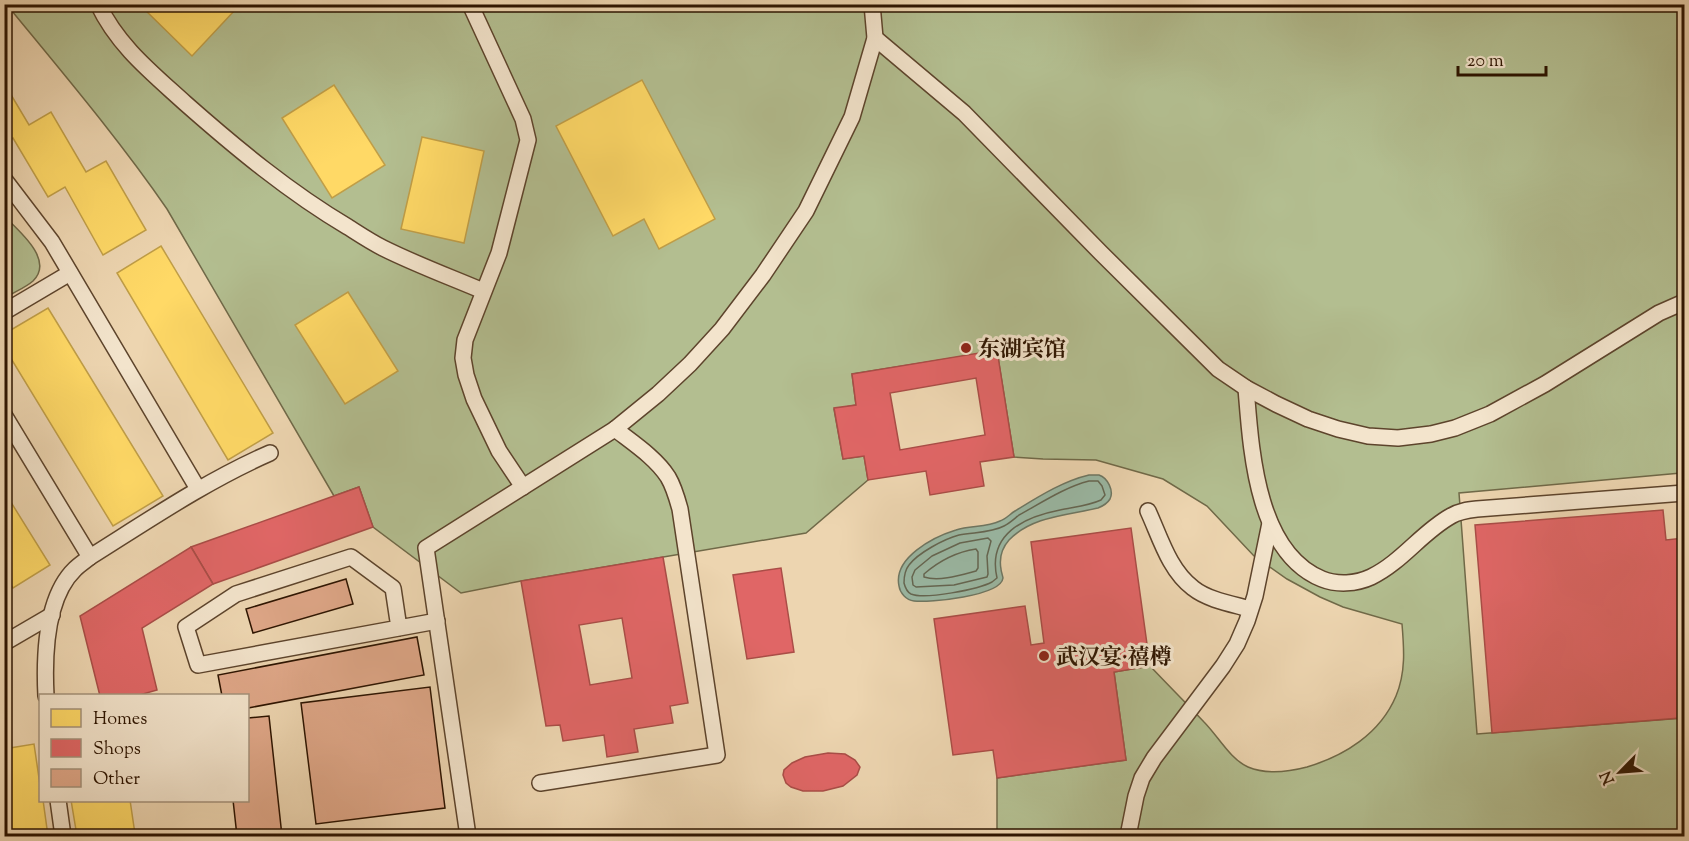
<svg xmlns="http://www.w3.org/2000/svg" width="1689" height="841" viewBox="0 0 1689 841" font-family="'Sorts Mill Goudy','Noto Serif SC',serif">
<style>
.green{fill:#b3be90;stroke:#706948;stroke-width:1.5}
.water{fill:#9ab9a5;stroke:#6e7763;stroke-width:1.5}
.homes{fill:#ffd966;stroke:#c09e47;stroke-width:1.5}
.shops{fill:#e06666;stroke:#aa4d47;stroke-width:1.5;fill-rule:evenodd}
.lines{fill:none;stroke-linecap:round;stroke-linejoin:round}
.shore{stroke:#646652;stroke-width:1.5}
.building{fill:#dfa788;stroke:#2d1400;stroke-width:1.5}
.service-casing{stroke:#5d442c;stroke-width:18}
.service{stroke:#f3e4cc;stroke-width:15}
.poi-dot{fill:#8f2418;stroke:#f3e4cc;stroke-width:2}
.labels{text-anchor:middle;stroke-width:6;stroke-linejoin:round;paint-order:stroke}
.poi-label{font-size:22px;font-weight:bold;fill:#2d1400;stroke:#f3e4cc;text-anchor:start}
</style>
<rect width="100%" height="100%" fill="#edd5b0"/>
<filter id="stains"><feTurbulence type="fractalNoise" baseFrequency=".00333" numOctaves="4"/><feColorMatrix values="0 0 0 0 .2 0 0 0 0 .09 0 0 0 0 .02 0 0 0 .5 -.17"/></filter>
<radialGradient id="worn" r=".72"><stop offset=".6" stop-color="#630" stop-opacity="0"/><stop offset="1" stop-color="#630" stop-opacity=".3"/></radialGradient>
<g class="green">
<path d="M7,5H1684V470L1681,473L1459,493L1477,734L1684,718V836H997V778L1126,760L1114,672L1150,666C1168,685 1186,703 1204,722C1218,736 1230,759 1248,767C1267,775 1288,772 1307,767C1344,756 1380,734 1396,696C1406,672 1404,648 1402,624L1343,607L1320,597L1287,579L1254,556L1207,506L1163,479L1096,460L1043,459L1014,457L997,351L852,374L856,405L834,409L843,459L864,456L868,480L806,533L521,581L461,593L373,527L359,487L334,496L167,209C118,138 62,72 7,5Z"/>
<path d="M4,216C18,230 55,260 33,281C25,288 14,292 5,298Z"/>
</g>
<path class="water" d="M1089,475C1090,475 1097,475 1099,475C1108,478 1114,491 1110,499C1107,504 1103,506 1098,508C1069,515 1032,516 1009,540C1002,548 999,558 1001,569C1001,571 1003,577 1003,578C1001,596 929,603 914,601C906,600 900,593 899,586C893,558 933,537 956,530C970,525 986,528 1000,521C1006,519 1010,514 1015,511C1038,497 1063,481 1089,475Z"/>
<g class="homes">
<polygon points="139,4 229,4 235,10 192,56"/>
<polygon points="642,80 715,219 659,249 644,219 613,236 556,126"/>
<polygon points="4,83 29,125 51,112 86,172 106,161 146,230 103,255 65,187 48,197 13,138 4,143"/>
<polygon points="334,85 385,165 332,198 282,118"/>
<polygon points="422,137 484,151 464,243 401,229"/>
<polygon points="161,246 273,433 228,460 117,273"/>
<polygon points="348,292 398,371 345,404 295,325"/>
<polygon points="48,308 163,496 113,526 4,347 4,334"/>
<polygon points="4,491 50,565 13,588 4,575"/>
<polygon points="34,744 40,785 40,800 43,800 48,836 6,836 4,823 4,749"/>
<polygon points="71,800 130,800 135,834 117,836 77,836"/>
</g>
<g class="shops">
<path d="M997,350L1014,457L980,462L984,486L930,495L926,471L868,480L864,456L843,459L834,408L856,405L852,374ZM976,378L985,435L900,450L890,393Z"/>
<polygon points="359,487 373,527 213,584 191,547"/>
<polygon points="1663,510 1666,540 1684,538 1684,688 1678,689 1680,718 1492,733 1475,525"/>
<polygon points="1131,528 1150,666 1114,672 1126,760 997,778 993,750 953,755 934,619 1025,606 1031,645 1044,643 1031,542"/>
<polygon points="191,547 213,584 142,628 157,690 136,696 100,696 80,616"/>
<path d="M663,557L688,703L670,706L673,723L634,729L638,752L607,757L604,735L563,741L560,725L546,726L521,581ZM622,618L632,678L590,685L579,625Z"/>
<polygon points="781,568 794,652 747,659 733,575"/>
<polygon points="828,753 845,754 855,760 860,767 857,775 843,786 823,791 803,791 791,787 786,783 783,775 784,770 792,763 805,757"/>
</g>
<g class="lines">
<g class="shore">
<path d="M1089,481H1098L1102,486L1105,495L1101,500C1088,506 1074,507 1060,510C1024,517 987,534 997,578L992,582C979,589 925,600 911,594C907,592 905,587 904,583C904,577 905,570 909,565C918,553 944,539 959,535C974,532 991,533 1004,526C1010,523 1014,519 1019,515C1041,503 1065,487 1089,481Z"/>
<polygon points="988,538 991,541 987,556 988,574 987,577 954,585 916,587 913,585 912,577 915,570 932,556 960,543"/>
<path d="M976,549L978,552V568L976,571C961,575 939,582 924,577V574C939,561 956,552 976,549Z"/>
</g>
</g>
<g class="building">
<polygon points="346,579 353,604 253,633 246,609"/>
<polygon points="417,637 424,675 248,708 248,696 222,696 218,675"/>
<polygon points="430,687 445,808 316,824 301,703"/>
<polygon points="269,716 282,836 237,836 233,800 248,800 248,718"/>
</g>
<g class="lines">
<defs>
<g id="service">
<path d="M98,4C118,46 151,72 185,103C236,148 289,192 348,227C359,234 371,242 383,248C415,264 450,277 483,291"/>
<polyline points="470,4 523,119 528,140 499,253 465,340 463,358 466,375 474,399 499,451 523,487"/>
<polyline points="875,38 964,113 1101,253 1218,369 1246,388 1276,404 1308,419 1338,429 1368,436 1398,438 1431,434 1455,428 1490,414 1545,384 1659,313 1684,302"/>
<polyline points="4,179 52,242 198,489"/>
<polyline points="4,312 70,273"/>
<path d="M1246,388C1251,449 1256,552 1322,579C1337,585 1356,584 1371,577C1402,562 1422,532 1451,516C1459,511 1468,510 1477,509L1684,493"/>
<polyline points="4,415 90,557"/>
<path d="M1148,511C1160,537 1169,570 1193,588C1208,600 1232,604 1250,609"/>
<polyline points="399,628 393,588 351,557 236,594 186,627 198,665 437,621"/>
<polyline points="4,643 52,615"/>
<path d="M46,696C44,657 45,598 75,569C79,565 85,561 90,557C149,520 206,481 270,453"/>
<path d="M540,783L717,755L680,509C677,498 674,487 668,477C656,458 633,443 615,429"/>
<polyline points="58,800 63,836"/>
<polyline points="468,836 426,548 615,429 658,394 690,364 722,329 763,275 806,211 852,117 875,38 872,4"/>
<polyline points="1128,836 1136,796 1142,778 1154,758 1223,666 1237,644 1247,621 1255,596 1270,523"/>
</g>
</defs>
<use href="#service" class="service-casing"/>
<use href="#service" class="service"/>
</g>
<g class="poi-dot">
<circle cx="966" cy="348" r="6"/>
<circle cx="1044" cy="656" r="6"/>
</g>
<g class="labels">
<g class="poi-label">
<text x="978" y="356">东湖宾馆</text>
<text x="1056" y="664">武汉宴·禧樽</text>
</g>
</g>
<rect width="1689" height="841" fill="none" stroke="#edd5b0" stroke-width="24"/>
<rect x="6" y="6" width="1677" height="829" fill="none" stroke="#2d1400" stroke-width="3"/>
<rect x="12" y="12" width="1665" height="817" fill="none" stroke="#2d1400" stroke-width="1.5"/>
<rect x="39" y="694" width="210" height="108" fill="#f3e4cc" stroke="#a4917a" stroke-width="1.5"/>
<rect x="51" y="709" width="30" height="18" fill="#ffd966" stroke="#a4917a" stroke-width="1.5"/>
<text x="93" y="724" font-size="18" fill="#2d1400">Homes</text>
<rect x="51" y="739" width="30" height="18" fill="#e06666" stroke="#a4917a" stroke-width="1.5"/>
<text x="93" y="754" font-size="18" fill="#2d1400">Shops</text>
<rect x="51" y="769" width="30" height="18" fill="#dfa788" stroke="#a4917a" stroke-width="1.5"/>
<text x="93" y="784" font-size="18" fill="#2d1400">Other</text>
<g transform="translate(1620 772) rotate(245)" stroke="#f3e4cc" stroke-width="4.5" paint-order="stroke">
<path d="M0-4.5L10 22L0 15L-10 22Z" fill="#2d1400"/>
<text y="-9" font-size="16" font-weight="bold" text-anchor="middle" fill="#2d1400">N</text>
</g>
<path d="M1458 66v9h88v-9" fill="none" stroke="#2d1400" stroke-width="3"/>
<text x="1467" y="66" font-size="18" fill="#2d1400" stroke="#f3e4cc" stroke-width="4.5" paint-order="stroke">20 m</text>
<rect width="100%" height="100%" filter="url(#stains)"/>
<rect width="100%" height="100%" fill="url(#worn)"/>
</svg>
